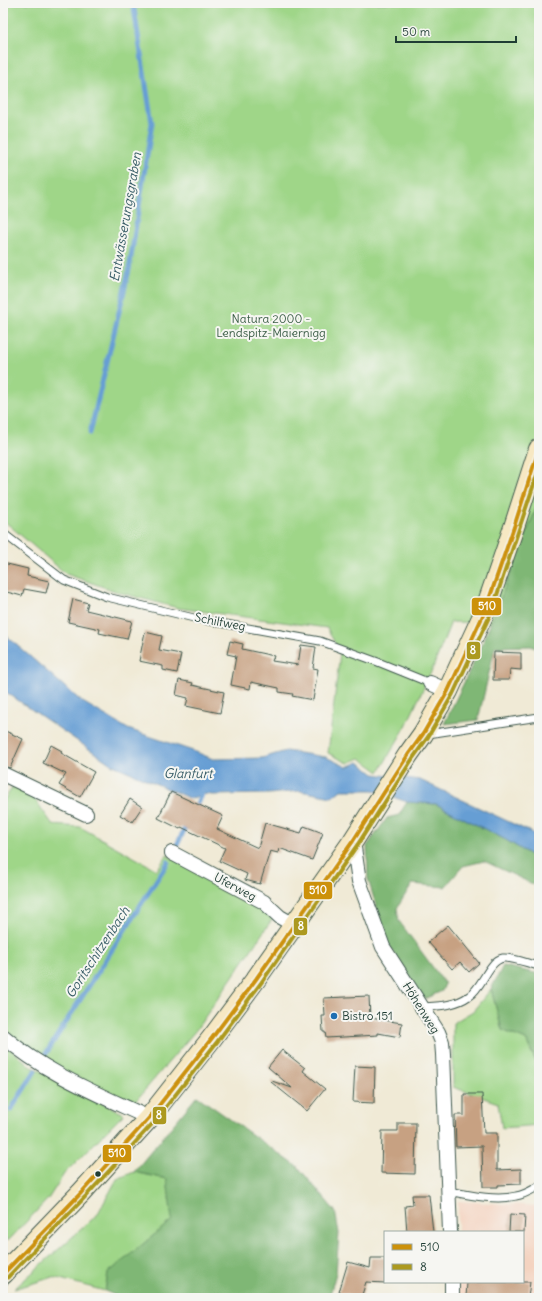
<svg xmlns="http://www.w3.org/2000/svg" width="542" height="1301" viewBox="0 0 542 1301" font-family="Delius,sans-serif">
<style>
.built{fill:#f4d3c0}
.green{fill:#9fd688;stroke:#5f8a5e}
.forest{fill:#7fb774;stroke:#4f7a54}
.water{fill:#669ed4;stroke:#426e84}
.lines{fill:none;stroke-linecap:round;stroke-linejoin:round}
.stream{stroke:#669ed4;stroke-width:5}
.building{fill:#c7a182}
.lane-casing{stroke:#3e574c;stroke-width:9}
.street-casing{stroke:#3e574c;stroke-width:16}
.secondary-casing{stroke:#3e574c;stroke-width:22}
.lane{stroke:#fff;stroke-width:7}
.street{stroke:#fff;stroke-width:14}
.secondary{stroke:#f7e8c3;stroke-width:20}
.bus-1-casing{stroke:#f6f6f2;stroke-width:7}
.bus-2-casing{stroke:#f6f6f2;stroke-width:7}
.bus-1{stroke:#cc910a;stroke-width:4}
.bus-2{stroke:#ac991f;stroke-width:4}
.poi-dot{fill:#1f6fb2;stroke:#f6f6f2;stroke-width:1.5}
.bus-dot{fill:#1f3d34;stroke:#f6f6f2;stroke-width:1.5}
.labels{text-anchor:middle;stroke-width:4;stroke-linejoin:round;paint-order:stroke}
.park-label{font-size:12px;fill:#395c45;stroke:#f6f6f2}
.street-label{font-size:12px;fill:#1f3d34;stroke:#f6f6f2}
.poi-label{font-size:12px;fill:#1f3d34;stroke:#f6f6f2;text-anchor:start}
.water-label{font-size:13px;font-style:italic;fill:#345a64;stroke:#f6f6f2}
.line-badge{stroke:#f6f6f2;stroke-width:1.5}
.badge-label{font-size:11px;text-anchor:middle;font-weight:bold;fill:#fff}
</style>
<rect width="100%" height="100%" fill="#f6f6f2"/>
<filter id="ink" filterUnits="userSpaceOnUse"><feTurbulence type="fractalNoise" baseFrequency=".025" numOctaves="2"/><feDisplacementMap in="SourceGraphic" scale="8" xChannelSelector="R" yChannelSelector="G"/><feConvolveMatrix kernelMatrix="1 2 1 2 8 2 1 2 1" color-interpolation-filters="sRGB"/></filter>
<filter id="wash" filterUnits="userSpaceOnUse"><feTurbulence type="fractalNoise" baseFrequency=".012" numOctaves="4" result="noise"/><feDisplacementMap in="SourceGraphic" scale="16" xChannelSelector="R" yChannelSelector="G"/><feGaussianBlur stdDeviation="0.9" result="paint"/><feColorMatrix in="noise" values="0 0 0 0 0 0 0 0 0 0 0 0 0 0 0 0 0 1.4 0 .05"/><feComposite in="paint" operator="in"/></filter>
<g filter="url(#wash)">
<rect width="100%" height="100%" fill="#f0ead6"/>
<polygon class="built" points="458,1201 539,1206 539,1298 459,1298 458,1282 523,1282 523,1232 458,1232"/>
<g class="green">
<polygon points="3,3 539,3 539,626 531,624 451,622 432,670 406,726 379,772 360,758 348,763 328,753 340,653 327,628 178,608 121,593 66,574 3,520"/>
<path d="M15,784L29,791L53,825L80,827L157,870L167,855L263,907L273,918L196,1030L133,1104C89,1082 39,1063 3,1029V801Z"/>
<polygon points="491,989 502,1030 526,1040 539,1068 539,1125 502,1128 498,1103 453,1087 453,1023 473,1011"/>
<polygon points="3,1042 29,1065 124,1114 64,1174 48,1199 8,1241 3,1234"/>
<polygon points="134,1172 167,1179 173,1220 108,1273 105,1291 53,1277 14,1289 97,1215 117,1179"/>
</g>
<g class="forest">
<polygon points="539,501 539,650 531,646 495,647 478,720 444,724 482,645"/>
<polygon points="407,802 436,804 506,840 539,860 539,887 484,861 463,866 445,887 412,884 397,908 399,921 445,984 442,991 424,999 388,945 368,879 367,846 387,818 399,815"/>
<polygon points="503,966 539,974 539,1068 526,1040 502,1030 491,989"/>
<polygon points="197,1096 298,1167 335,1211 339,1233 336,1273 329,1298 121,1298 105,1291 108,1273 172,1220 167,1179 134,1172"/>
</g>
<polygon class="water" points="3,634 9,638 81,701 128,729 196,752 213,759 262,758 286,751 326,757 347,767 359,762 374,774 420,780 539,836 539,860 506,840 436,804 407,802 373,790 341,790 332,797 300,791 269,794 213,795 202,794 191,799 111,764 3,690"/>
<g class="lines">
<g class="stream">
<polyline points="90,433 129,270 152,123 133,3"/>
<polyline points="194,810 204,788"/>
<polyline points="177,845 187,824"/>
<polyline points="45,1055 168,862"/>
<polyline points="11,1110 35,1071"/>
</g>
</g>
<g id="blocks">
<g class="building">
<polygon points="3,563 28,569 27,576 49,581 46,593 24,589 22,596 3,591"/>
<polygon points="73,599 88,603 86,610 132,621 127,639 99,633 100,629 68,622"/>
<polygon points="145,632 162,636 159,650 181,654 177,673 163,670 163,666 139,661"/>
<polygon points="230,641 243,644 242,649 274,656 272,661 298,665 301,645 316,647 313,668 318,669 313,700 292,696 293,694 279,692 279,688 251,682 250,689 231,685 236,656 227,654"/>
<polygon points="494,652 521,653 521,670 510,669 509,680 493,680"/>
<polygon points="179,680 193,683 192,685 224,692 220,713 186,706 188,698 176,695"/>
<polygon points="3,730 23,739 10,768 3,766"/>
<polygon points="51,745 62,751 61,753 94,772 80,797 59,785 66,774 43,763"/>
<polygon points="171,792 223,816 217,829 258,848 265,823 301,833 304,826 323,833 312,860 279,848 278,853 270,851 260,884 245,880 247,874 219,861 225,848 181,827 180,829 158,818"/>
<polygon points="130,799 142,807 132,822 120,815"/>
<polygon points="448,925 479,963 469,972 460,962 452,969 428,942"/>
<polygon points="369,996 370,1018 402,1023 400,1037 378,1033 378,1035 326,1038 325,1032 323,1032 322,1016 325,1016 324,998"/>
<polygon points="282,1050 305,1068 303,1071 325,1089 307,1111 271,1082 272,1081 292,1088 268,1067"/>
<polygon points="355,1066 375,1067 374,1103 353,1102"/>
<polygon points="464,1094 482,1094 484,1133 497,1133 497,1170 521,1169 521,1184 498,1185 498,1187 483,1187 482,1146 456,1147 455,1115 464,1115"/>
<polygon points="398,1123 416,1123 415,1174 381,1173 382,1131 398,1131"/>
<polygon points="412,1195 429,1195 433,1232 407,1232 405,1206 413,1205"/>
<polygon points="510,1214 525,1215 524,1232 509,1232"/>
<polygon points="371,1258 385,1258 385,1283 366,1282 361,1298 339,1292 348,1262 370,1268"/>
<polygon points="467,1282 530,1282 528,1298 484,1296 484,1298 466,1298"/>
</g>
</g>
</g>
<g filter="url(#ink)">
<use href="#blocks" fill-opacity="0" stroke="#3e574c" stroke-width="1"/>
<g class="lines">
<defs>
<g id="lane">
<polyline points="3,533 64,580 107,597 198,619 320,641 378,662 430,683"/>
<polyline points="428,734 539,717"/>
<path d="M422,1007C439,1006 455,1006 469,996C483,987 488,961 503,958C513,957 529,964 539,966"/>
<path d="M448,1191C469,1195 496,1201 516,1196C524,1195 532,1190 539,1186"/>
</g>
<g id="street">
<polyline points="430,683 448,691"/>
<polyline points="3,774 86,814"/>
<polyline points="353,841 359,881 383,947 438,1032 442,1042 443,1054 450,1232"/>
<polyline points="172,853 264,902 280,917 294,925"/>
<path d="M3,1036C45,1073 98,1094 149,1118"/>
<polyline points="452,1282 452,1298"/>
</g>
<polyline id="secondary" points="3,1274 81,1193 149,1118 212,1038 256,979 294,925 353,841 408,755 423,734 448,691 485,611 514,527 539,449"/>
</defs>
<use href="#lane" class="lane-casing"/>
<use href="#street" class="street-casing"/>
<use href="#secondary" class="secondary-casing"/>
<use href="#lane" class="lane"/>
<use href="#street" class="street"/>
<use href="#secondary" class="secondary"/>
<defs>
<polyline id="bus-1" points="3,1274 81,1193 149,1118 212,1038 256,979 353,841 408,755 423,734 448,691 485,611 514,527 539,449"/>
<polyline id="bus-2" points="7,1278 85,1197 154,1122 217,1042 261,983 358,844 413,758 428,737 453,694 491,613 539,469"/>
</defs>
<use href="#bus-1" class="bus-1-casing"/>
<use href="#bus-2" class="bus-2-casing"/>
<use href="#bus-1" class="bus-1"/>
<use href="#bus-2" class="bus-2"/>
</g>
</g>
<circle class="poi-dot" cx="334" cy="1016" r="4"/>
<circle class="bus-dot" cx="98" cy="1174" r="3.5"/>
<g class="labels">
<g class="park-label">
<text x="271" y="323">Natura 2000 -<tspan x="271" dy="14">Lendspitz-Maiernigg</tspan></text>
</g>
<g class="street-label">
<text transform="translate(220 622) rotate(11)" y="4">Schilfweg</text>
<text transform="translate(235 887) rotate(28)" y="4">Uferweg</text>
<text transform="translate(421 1008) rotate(58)" y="4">Höhenweg</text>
</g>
<g class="poi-label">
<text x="342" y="1020">Bistro 151</text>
</g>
<g class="water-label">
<text transform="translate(125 217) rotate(-80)" y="5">Entwässerungsgraben</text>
<text x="188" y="778">Glanfurt</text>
<text transform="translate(97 952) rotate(-57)" y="5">Goritschitzenbach</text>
</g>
</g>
<g class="line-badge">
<rect x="471" y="597" width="31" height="19" rx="4" fill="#cc910a"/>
<rect x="466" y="641" width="15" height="19" rx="4" fill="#ac991f"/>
<rect x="303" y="881" width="30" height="19" rx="4" fill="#cc910a"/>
<rect x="293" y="917" width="15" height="19" rx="4" fill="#ac991f"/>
<rect x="152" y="1106" width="15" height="19" rx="4" fill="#ac991f"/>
<rect x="102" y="1144" width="30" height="19" rx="4" fill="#cc910a"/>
</g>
<g class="badge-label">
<text x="487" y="610">510</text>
<text x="473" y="654">8</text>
<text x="318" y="894">510</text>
<text x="301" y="930">8</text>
<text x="159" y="1119">8</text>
<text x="117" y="1157">510</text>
</g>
<rect width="542" height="1301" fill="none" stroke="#f6f6f2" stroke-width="16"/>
<rect x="384" y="1231" width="140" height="52" fill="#f6f6f2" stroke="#a0aca6"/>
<rect x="392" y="1244" width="20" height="6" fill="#cc910a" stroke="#a0aca6"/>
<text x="420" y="1251" font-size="12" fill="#1f3d34">510</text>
<rect x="392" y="1264" width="20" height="6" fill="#ac991f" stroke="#a0aca6"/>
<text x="420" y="1271" font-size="12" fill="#1f3d34">8</text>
<path d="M396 36v6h120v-6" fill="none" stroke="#1f3d34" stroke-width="2"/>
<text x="402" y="36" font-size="12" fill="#1f3d34" stroke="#f6f6f2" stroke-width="3" paint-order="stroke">50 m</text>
</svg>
